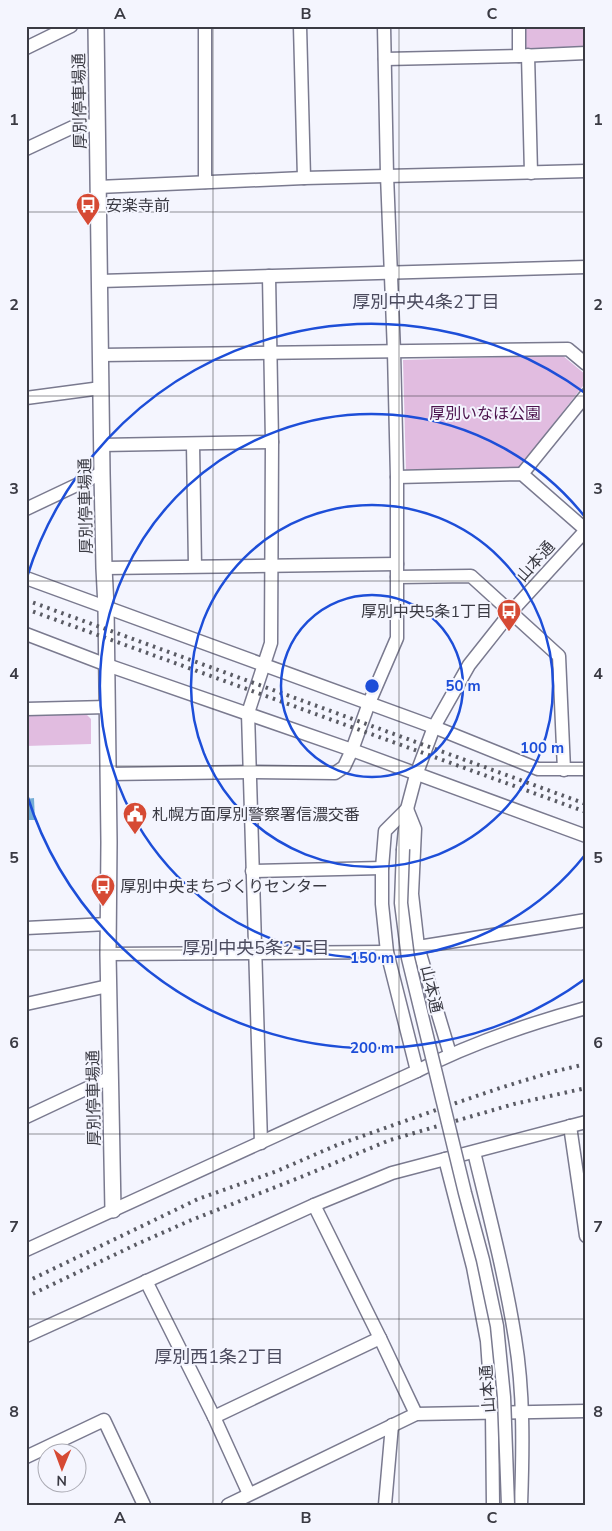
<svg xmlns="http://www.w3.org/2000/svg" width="612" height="1531" viewBox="0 0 612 1531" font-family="'Nunito Sans','Noto Sans JP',sans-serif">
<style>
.green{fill:#e1bce0}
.water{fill:#75add6}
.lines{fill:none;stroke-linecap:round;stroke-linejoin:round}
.minor-casing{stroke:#7a7a8f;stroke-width:15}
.major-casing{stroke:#7a7a8f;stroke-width:18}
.minor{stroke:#fff;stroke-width:12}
.major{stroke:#fff;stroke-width:15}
.rail{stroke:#5a5b64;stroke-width:4;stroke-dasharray:2.5 5;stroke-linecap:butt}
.minor-bridge-casing{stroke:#7a7a8f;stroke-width:15;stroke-linecap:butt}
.minor-bridge{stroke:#fff;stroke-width:12}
.grid{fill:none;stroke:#3a3a43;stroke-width:1;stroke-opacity:0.55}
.ring{fill:none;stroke:#1d4ed8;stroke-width:2.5}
.labels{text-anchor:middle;stroke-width:4;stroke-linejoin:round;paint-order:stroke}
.street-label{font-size:16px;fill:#3a3a43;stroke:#f4f5fe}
.poi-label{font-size:16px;fill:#3a3a43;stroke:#f4f5fe;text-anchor:start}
.park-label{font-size:16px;fill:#4c134d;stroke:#f4f5fe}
.neighbourhood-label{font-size:18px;fill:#4b4b5e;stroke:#f4f5fe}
.centre{fill:#1d4ed8;stroke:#f4f5fe;stroke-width:2.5}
.ring-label{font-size:15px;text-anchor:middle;font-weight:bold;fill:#1d4ed8;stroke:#f4f5fe;stroke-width:4;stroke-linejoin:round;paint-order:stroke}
.neatline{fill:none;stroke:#3a3a43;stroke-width:2}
.grid-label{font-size:16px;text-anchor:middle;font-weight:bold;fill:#3a3a43}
</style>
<rect width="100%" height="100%" fill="#f4f5fe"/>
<g class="green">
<polygon points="523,26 586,26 586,50 523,53"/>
<polygon points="562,355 586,375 586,382 519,468 406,473 403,360"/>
<polygon points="85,713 91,719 91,744 26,746 26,715"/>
</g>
<polygon class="water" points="34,798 35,820 26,820 26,799"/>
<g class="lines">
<defs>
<g id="minor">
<polyline points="205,26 205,182"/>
<polyline points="300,26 304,178"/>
<polyline points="519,26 519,56"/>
<polyline points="26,48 71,26"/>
<polyline points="528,55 531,173"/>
<polyline points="385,59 519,56 586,53"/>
<polyline points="26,149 73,127 96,125"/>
<polyline points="98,187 304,178 586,171"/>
<polyline points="100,281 586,267"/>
<polyline points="100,355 568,349 586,364"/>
<polyline points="26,398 101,388"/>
<polyline points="193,444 195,566"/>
<polyline points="101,445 272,442"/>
<polyline points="522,474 586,395"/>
<polyline points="397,477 522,474 586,530"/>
<polyline points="26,509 102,473"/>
<polyline points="104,568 397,564"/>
<polyline points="397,577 471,576 559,656 564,770"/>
<polyline points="26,578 434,727 538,769 586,769"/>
<polyline points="26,634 107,665 352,750 586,836"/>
<polyline points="26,709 107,707"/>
<polyline points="108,774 250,772 335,773 344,767 352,750 369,703 397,638 397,477 394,352 387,175 384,26"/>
<polyline points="403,849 407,809 416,775 434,727 469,665 511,612 586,530"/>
<polyline points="252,871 382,868"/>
<polyline points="26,928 108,924"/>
<polyline points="418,947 586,920"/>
<polyline points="108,954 387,952"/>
<polyline points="26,1004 108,986"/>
<polyline points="417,1071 387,952 382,904 382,868 385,831 407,809 415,829 412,894 418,947 450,1054"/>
<polyline points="26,1117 111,1077"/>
<polyline points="570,1126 586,1236"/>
<polyline points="261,1143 248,713 271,643 272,442 269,276"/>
<path d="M474,1152C489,1214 505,1275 515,1338C524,1392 523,1449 521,1505"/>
<polyline points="445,1159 473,1267 487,1341 492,1413 493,1505"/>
<polyline points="314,1205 380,1338 416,1414"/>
<path d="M26,1250L417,1071C471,1043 528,1024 586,1008"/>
<polyline points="146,1281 214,1417 249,1494"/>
<polyline points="26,1336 314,1205 392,1173 586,1122"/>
<polyline points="214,1417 380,1338"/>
<polyline points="26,1457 104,1420 144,1505"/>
<polyline points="228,1505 416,1414 586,1411"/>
<polyline points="385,1505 392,1425"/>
</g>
<polyline id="major" points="96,26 102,473 104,568 106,607 109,842 108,954 113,1210"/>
</defs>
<use href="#minor" class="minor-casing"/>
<use href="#major" class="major-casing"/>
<use href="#minor" class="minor"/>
<use href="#major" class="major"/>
<g class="rail">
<polyline points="26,600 586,804"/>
<polyline points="26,609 586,812"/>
<polyline points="26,1282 198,1199 277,1171 337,1145 456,1103 503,1087 552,1072 586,1064"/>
<polyline points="26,1297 135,1245 189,1221 301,1177 390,1140 514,1104 586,1088"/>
</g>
<defs>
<polyline id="minor-bridge" points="403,849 401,903 408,958 465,1193 483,1260 497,1326 504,1397 508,1505"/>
</defs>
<use href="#minor-bridge" class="minor-bridge-casing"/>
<use href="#minor-bridge" class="minor-bridge"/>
</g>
<path class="grid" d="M213,26V1505M399,26V1505M26,212H586M26,396H586M26,581H586M26,766H586M26,950H586M26,1134H586M26,1319H586"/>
<g class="ring">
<circle cx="372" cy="686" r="91"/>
<circle cx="372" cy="686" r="181"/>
<path d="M585 855A272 272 0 1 1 585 517"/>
<path d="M585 979A362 362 0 0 1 27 795M27 577A362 362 0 0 1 585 393"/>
</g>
<defs>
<symbol id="bus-pin" viewBox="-11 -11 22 30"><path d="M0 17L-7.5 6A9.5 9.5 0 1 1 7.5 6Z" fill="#d64a34" stroke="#f4f5fe"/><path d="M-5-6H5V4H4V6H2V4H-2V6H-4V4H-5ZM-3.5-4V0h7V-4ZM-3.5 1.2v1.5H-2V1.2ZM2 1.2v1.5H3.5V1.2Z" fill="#fff"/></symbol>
<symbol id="civic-pin" viewBox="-11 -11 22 30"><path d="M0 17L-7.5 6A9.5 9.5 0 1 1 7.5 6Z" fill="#d64a34" stroke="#f4f5fe"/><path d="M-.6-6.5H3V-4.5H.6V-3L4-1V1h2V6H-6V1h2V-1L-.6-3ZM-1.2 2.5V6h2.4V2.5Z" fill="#fff"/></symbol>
</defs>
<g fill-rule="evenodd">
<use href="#bus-pin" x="74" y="191" width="28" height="38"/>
<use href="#bus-pin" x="495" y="597" width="28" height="38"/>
<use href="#civic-pin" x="121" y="800" width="28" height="38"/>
<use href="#bus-pin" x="89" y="872" width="28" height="38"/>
</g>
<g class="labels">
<g class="street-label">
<text transform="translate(79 101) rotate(-91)" y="6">厚別停車場通</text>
<text transform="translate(85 506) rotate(-91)" y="6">厚別停車場通</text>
<text transform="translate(535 561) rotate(-48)" y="6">山本通</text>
<text transform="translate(432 989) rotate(77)" y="6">山本通</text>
<text transform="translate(93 1098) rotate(-91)" y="6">厚別停車場通</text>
<text transform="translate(487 1389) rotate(-94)" y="6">山本通</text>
</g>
<g class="poi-label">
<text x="106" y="211">安楽寺前</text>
<text x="492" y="617" text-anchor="end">厚別中央5条1丁目</text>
<text x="152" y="820">札幌方面厚別警察署信濃交番</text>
<text x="120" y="892">厚別中央まちづくりセンター</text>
</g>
<g class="park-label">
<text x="485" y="419">厚別いなほ公園</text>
</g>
<g class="neighbourhood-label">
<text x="426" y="308">厚別中央4条2丁目</text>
<text x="256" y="954">厚別中央5条2丁目</text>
<text x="219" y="1363">厚別西1条2丁目</text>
</g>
</g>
<circle cx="372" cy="686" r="8" class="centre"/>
<g class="ring-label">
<text x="463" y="691">50 m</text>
<text x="542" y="753">100 m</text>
<text x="372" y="963">150 m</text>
<text x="372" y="1053">200 m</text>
</g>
<rect width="612" height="1531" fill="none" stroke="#f4f5fe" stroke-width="55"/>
<g transform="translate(62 1468) rotate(181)"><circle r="24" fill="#f4f5fe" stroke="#aaaab3"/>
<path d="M0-4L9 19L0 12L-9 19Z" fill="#d64a34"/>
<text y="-8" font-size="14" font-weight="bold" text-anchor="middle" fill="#3a3a43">N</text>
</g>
<rect x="28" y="28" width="556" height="1476" class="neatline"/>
<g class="grid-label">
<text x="120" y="19">A</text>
<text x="306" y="19">B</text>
<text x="492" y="19">C</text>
<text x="14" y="125">1</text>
<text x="598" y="125">1</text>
<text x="14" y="310">2</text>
<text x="598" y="310">2</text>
<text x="14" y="494">3</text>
<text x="598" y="494">3</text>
<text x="14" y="679">4</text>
<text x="598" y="679">4</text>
<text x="14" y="863">5</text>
<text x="598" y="863">5</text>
<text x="14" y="1048">6</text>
<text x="598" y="1048">6</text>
<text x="14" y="1232">7</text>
<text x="598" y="1232">7</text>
<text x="14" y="1417">8</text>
<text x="598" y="1417">8</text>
<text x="120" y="1523">A</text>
<text x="306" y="1523">B</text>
<text x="492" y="1523">C</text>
</g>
</svg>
